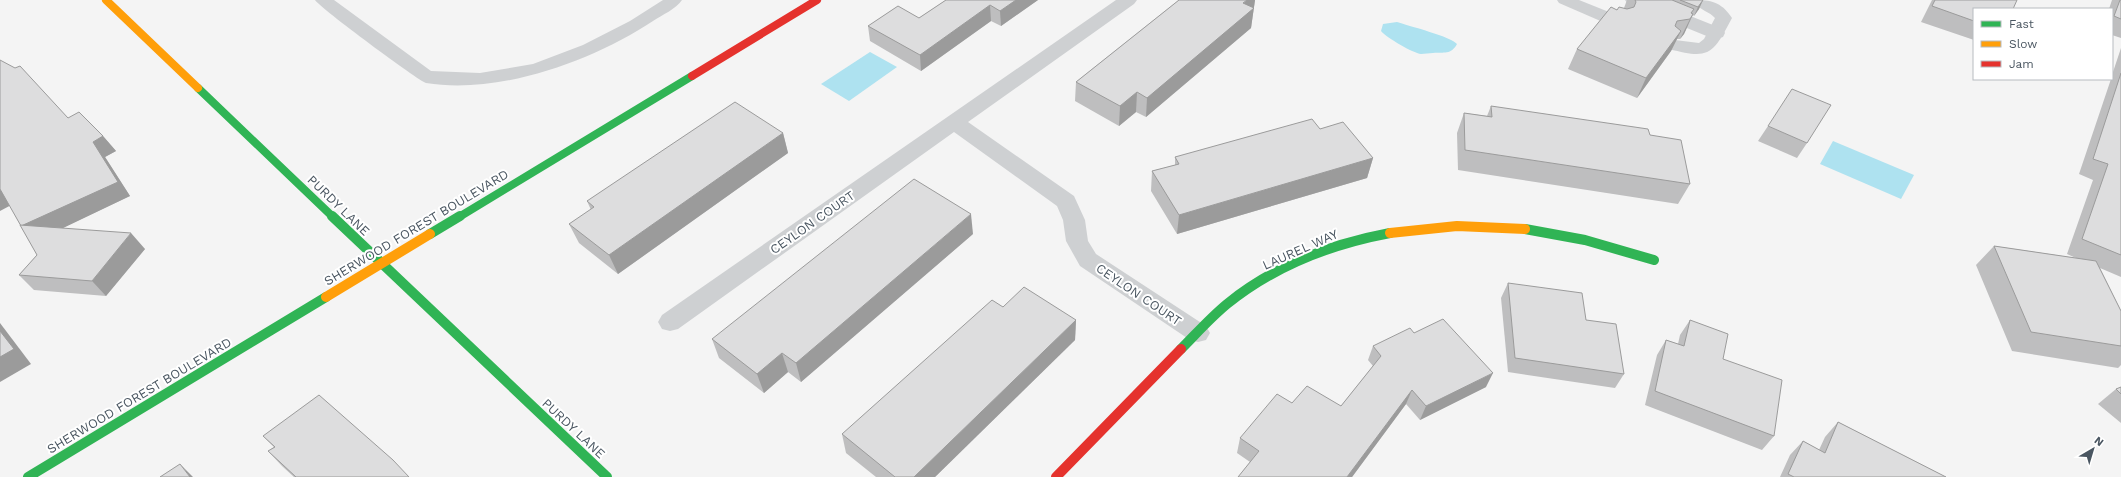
<svg xmlns="http://www.w3.org/2000/svg" width="2121" height="477" viewBox="0 0 2121 477" font-family="'Work Sans',sans-serif">
<style>
.water{fill:#aee2f0}
.lines{fill:none;stroke-linecap:round;stroke-linejoin:round}
.lane{fill:#ced0d2;fill-rule:evenodd}
.street{fill:#ced0d2;fill-rule:evenodd}
.fast-far1{stroke:#30b455;stroke-width:8}
.fast{stroke:#30b455;stroke-width:10}
.slow-far1{stroke:#ff9f0a;stroke-width:8}
.slow{stroke:#ff9f0a;stroke-width:10}
.jam-far1{stroke:#e5322d;stroke-width:8}
.jam{stroke:#e5322d;stroke-width:10}
.wall{fill:#bebebf}
.shaded-wall{fill:#9b9b9b}
.building{fill:#ddddde;stroke:#9b9b9b}
.labels{text-anchor:middle;stroke-width:4;stroke-linejoin:round;paint-order:stroke}
.street-label{font-size:13px;fill:#4a5661;stroke:#fff}
</style>
<rect width="100%" height="100%" fill="#f4f4f4"/>
<g class="water">
<path d="M1397,22C1409,26 1452,37 1457,44C1451,55 1444,52 1433,53C1429,53 1425,54 1421,54C1413,53 1387,38 1381,31L1383,24Z"/>
<polygon points="870,52 897,67 849,101 821,84"/>
<polygon points="1833,141 1914,175 1901,199 1820,164"/>
</g>
<g class="lines">
<g class="lane">
<path d="M315,0H334L431,71L480,73L533,64L583,45L630,21L663,0H682C676,9 662,15 653,21C593,61 499,95 426,83C419,81 320,8 315,0Z"/>
<polygon points="1557,0 1579,0 1624,18 1626,22 1624,26 1618,27 1612,26 1559,3"/>
<path d="M1697,0C1713,0 1723,4 1732,18C1713,54 1710,60 1669,49L1667,45L1669,41L1675,40L1699,43L1704,39L1715,18C1710,12 1700,10 1695,3Z"/>
</g>
<g class="street">
<polygon points="1116,0 1137,0 1134,4 968,122 1074,196 1085,220 1088,241 1096,254 1206,326 1210,333 1206,340 1198,342 1190,340 1080,266 1066,241 1063,220 1057,206 954,132 678,329 670,331 662,329 658,322 662,315"/>
<polygon points="1625,0 1650,0 1723,29 1725,33 1723,37 1716,39 1709,37 1628,4"/>
</g>
<g class="fast-far1">
<polyline points="198,88 333,217"/>
<polyline points="459,217 692,76"/>
</g>
<g class="fast">
<polyline points="332,216 607,477"/>
<polyline points="1525,229 1585,240 1654,260"/>
<polyline points="430,234 460,216"/>
<path d="M1181,349C1196,334 1210,318 1227,304C1274,266 1331,244 1390,233"/>
<polyline points="28,477 326,297"/>
</g>
<polyline class="slow-far1" points="106,0 198,88"/>
<g class="slow">
<polyline points="1390,233 1457,226 1525,229"/>
<polyline points="326,297 430,234"/>
</g>
<polyline class="jam-far1" points="692,76 817,0"/>
<polyline class="jam" points="1056,477 1181,349"/>
</g>
<g class="wall">
<polygon points="946,0 1038,0 1001,26 991,21 921,71 870,41 868,26 919,18"/>
<polygon points="1179,0 1255,0 1251,28 1146,117 1136,112 1119,126 1075,101 1076,82"/>
<polygon points="1627,0 1703,0 1699,9 1694,16 1693,15 1684,34 1680,39 1677,39 1671,51 1637,98 1568,69 1577,49 1617,10 1624,8"/>
<polygon points="1932,0 2017,0 1974,9 1974,40 1921,22"/>
<polygon points="2112,0 2121,0 2121,38 2112,35 2112,9 2109,9"/>
<polygon points="2121,48 2121,277 2100,268 2121,311 2121,365 2118,368 2012,351 1976,265 1994,246 2076,258 2067,254 2093,180 2079,174 2111,79 2112,79 2112,75"/>
<polygon points="1491,106 1650,135 1690,184 1678,204 1458,170 1457,133 1464,113 1487,116"/>
<polygon points="68,118 103,136 116,151 105,157 130,196 62,228 145,249 106,296 34,290 19,275 37,255 10,206"/>
<polygon points="1768,126 1807,143 1797,158 1758,141"/>
<polygon points="1320,129 1373,158 1367,178 1177,234 1151,191 1152,171 1175,165 1175,157"/>
<polygon points="783,133 788,153 618,274 579,243 569,224 591,210 587,201"/>
<polygon points="973,234 801,382 788,372 764,393 719,358 712,339"/>
<polygon points="1508,283 1586,320 1624,374 1615,388 1508,372 1501,298"/>
<polygon points="1003,307 1076,320 1075,340 935,477 876,477 846,453 842,434"/>
<polygon points="1690,320 1723,359 1774,436 1762,450 1645,405 1657,355 1666,340 1678,344 1680,335"/>
<polygon points="1414,333 1486,387 1420,420 1406,404 1352,477 1238,477 1250,462 1237,453 1240,438 1341,406 1373,366 1368,360 1373,346"/>
<polygon points="2121,387 2121,423 2098,404 2116,389"/>
<polygon points="1838,422 1946,477 1780,477 1790,455 1803,441 1819,450 1825,437"/>
<polygon points="263,436 409,477 294,477 282,466 268,451 274,447"/>
</g>
<g class="shaded-wall">
<polygon points="1016,0 1038,0 1001,26 1000,11"/>
<polygon points="1247,0 1255,0 1251,28 1146,117 1147,98"/>
<polygon points="1703,0 1699,9 1694,16 1698,7"/>
<polygon points="990,5 991,21 921,71 920,55"/>
<polygon points="1693,14 1684,34 1680,39 1690,19"/>
<polygon points="1681,31 1671,51 1637,98 1646,78"/>
<polygon points="1137,92 1136,112 1119,126 1120,106"/>
<polygon points="783,133 788,153 618,274 609,255"/>
<polygon points="103,136 116,151 105,157 130,196 36,241 21,226 93,142"/>
<polygon points="1373,158 1367,178 1177,234 1179,215"/>
<polygon points="0,189 15,203 0,211"/>
<polygon points="971,214 973,234 801,382 796,363"/>
<polygon points="131,233 145,249 106,296 92,281"/>
<polygon points="1076,320 1075,340 935,477 914,477"/>
<polygon points="0,323 31,364 0,382"/>
<polygon points="782,353 788,372 764,393 757,374"/>
<polygon points="1493,373 1486,387 1420,420 1426,406"/>
<polygon points="1412,390 1406,404 1352,477 1347,477"/>
<polygon points="180,464 193,477 190,477"/>
</g>
<g class="building">
<polygon points="946,0 1016,0 1000,11 990,5 920,55 868,26 898,6 919,18"/>
<polygon points="1179,0 1247,0 1243,3 1254,8 1147,98 1137,92 1120,106 1076,82"/>
<polygon points="1635,0 1672,0 1694,9 1691,13 1693,14 1690,19 1677,21 1675,26 1681,31 1646,78 1577,49 1611,7 1617,10 1619,7 1627,9 1634,7 1636,2"/>
<polygon points="1680,0 1703,0 1698,7"/>
<polygon points="1935,0 2017,0 2013,9 1974,9 1974,21 1932,6"/>
<polygon points="2120,0 2121,0 2121,19 2114,16"/>
<polygon points="0,60 15,68 20,66 68,118 79,112 103,136 93,142 118,182 21,226 0,189"/>
<polygon points="2121,73 2121,255 2082,239 2108,164 2093,159"/>
<polygon points="1792,89 1831,105 1807,143 1768,126"/>
<polygon points="735,102 783,133 609,255 569,224 594,207 587,201"/>
<polygon points="1491,106 1648,129 1650,135 1681,140 1690,184 1465,150 1464,113 1492,117"/>
<polygon points="1312,119 1320,129 1343,122 1373,158 1179,215 1152,171 1179,164 1175,157"/>
<polygon points="914,179 971,214 796,363 782,353 757,374 712,339"/>
<polygon points="20,225 131,233 92,281 19,275 37,255"/>
<polygon points="1994,246 2096,261 2121,311 2121,346 2031,332"/>
<polygon points="1508,283 1582,293 1586,320 1616,324 1624,374 1515,358"/>
<polygon points="1024,287 1076,320 914,477 895,477 842,434 992,300 1003,307"/>
<polygon points="1443,319 1493,373 1426,406 1412,390 1347,477 1238,477 1259,451 1240,438 1277,394 1292,403 1307,386 1341,406 1381,356 1373,346 1410,328 1414,333"/>
<polygon points="1690,320 1728,334 1723,359 1782,380 1774,436 1655,391 1666,340 1684,346"/>
<polygon points="0,331 14,349 0,357"/>
<polygon points="2121,387 2121,394 2116,389"/>
<polygon points="319,395 393,460 409,477 296,477 268,451 275,447 263,436"/>
<polygon points="1838,422 1946,477 1794,477 1788,474 1803,441 1825,453"/>
<polygon points="180,464 190,477 160,477"/>
</g>
<g class="labels">
<g class="street-label">
<text transform="translate(339 205) rotate(44)" y="5">PURDY LANE</text>
<text transform="translate(812 222) rotate(-35)" y="5">CEYLON COURT</text>
<text transform="translate(416 227) rotate(-31)" y="5">SHERWOOD FOREST BOULEVARD</text>
<text transform="translate(1300 249) rotate(-24)" y="5">LAUREL WAY</text>
<text transform="translate(1139 294) rotate(34)" y="5">CEYLON COURT</text>
<text transform="translate(139 395) rotate(-31)" y="5">SHERWOOD FOREST BOULEVARD</text>
<text transform="translate(574 428) rotate(43)" y="5">PURDY LANE</text>
</g>
</g>
<rect x="1973" y="8" width="140" height="72" fill="#ffffff" stroke="#b7bbc0"/>
<rect x="1981" y="21" width="20" height="6" fill="#30b455" stroke="#b7bbc0"/>
<text x="2009" y="28" font-size="12" fill="#4a5661">Fast</text>
<rect x="1981" y="41" width="20" height="6" fill="#ff9f0a" stroke="#b7bbc0"/>
<text x="2009" y="48" font-size="12" fill="#4a5661">Slow</text>
<rect x="1981" y="61" width="20" height="6" fill="#e5322d" stroke="#b7bbc0"/>
<text x="2009" y="68" font-size="12" fill="#4a5661">Jam</text>
<g transform="translate(2093 449) rotate(38)" stroke="#ffffff" stroke-width="3" paint-order="stroke">
<path d="M0-3L7 15L0 10L-7 15Z" fill="#4a5661"/>
<text y="-6" font-size="11" font-weight="bold" text-anchor="middle" fill="#4a5661">N</text>
</g>
</svg>
